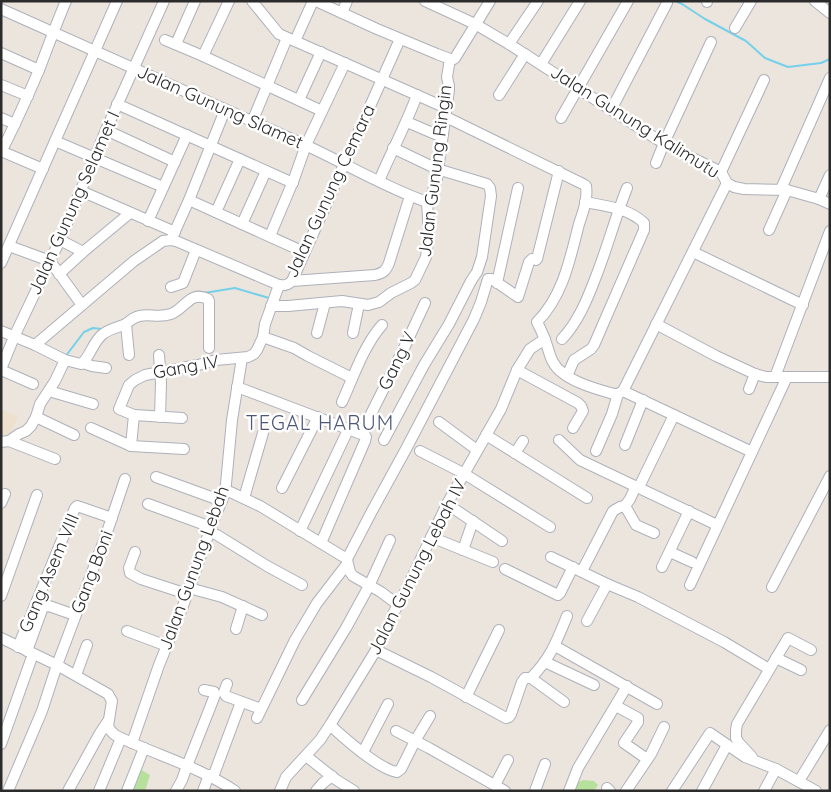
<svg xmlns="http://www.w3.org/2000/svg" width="831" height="792" viewBox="0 0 831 792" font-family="Quicksand,sans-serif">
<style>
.education{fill:#ede1ce}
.green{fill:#b7e09c}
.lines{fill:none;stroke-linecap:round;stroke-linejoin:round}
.stream{stroke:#75d0e9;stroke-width:2}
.minor-casing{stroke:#aeb1bb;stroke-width:12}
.minor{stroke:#fff;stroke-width:10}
.labels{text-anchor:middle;stroke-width:5;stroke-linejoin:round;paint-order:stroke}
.street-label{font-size:18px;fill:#2b2b2b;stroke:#fff}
.quarter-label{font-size:20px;letter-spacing:1px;fill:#4d5779;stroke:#fff}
</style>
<rect width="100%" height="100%" fill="#ece5de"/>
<polygon class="education" points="1,409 18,417 11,432 1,437"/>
<g class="green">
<polygon points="138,768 150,775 145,791 129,791"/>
<polygon points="583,780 594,781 598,785 594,791 572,791 577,783"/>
</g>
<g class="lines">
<g class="stream">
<polyline points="676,1 682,4 705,19 746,41 765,58 788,67 821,63 830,59"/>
<polyline points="204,293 235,288 269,298"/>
<polyline points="65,357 84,332 93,328 102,329"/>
</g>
<defs>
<g id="minor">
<polyline points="252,1 279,34 446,108"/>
<polyline points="316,1 377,29 437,54 450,59 454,59 455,58 490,1"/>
<polyline points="425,1 475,24 509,44 655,138 680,152 721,172 727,183 734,187 744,189 787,190 819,199 830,204"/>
<polyline points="815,1 830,13"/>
<polyline points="707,2 707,1"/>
<path d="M1,9C102,54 203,99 303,144C345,163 384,187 427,202"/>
<polyline points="342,13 347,1"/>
<polyline points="735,28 751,1"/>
<polyline points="165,40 203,56 322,111"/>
<polyline points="295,41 313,1"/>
<polyline points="176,44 195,1"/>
<polyline points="509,44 538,1"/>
<polyline points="1,53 39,70"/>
<polyline points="203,56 229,1"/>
<polyline points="541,64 580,1"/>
<polyline points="1,85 28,96"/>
<polyline points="499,95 525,54"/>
<polyline points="299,100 321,52"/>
<polyline points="117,104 293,183"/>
<polyline points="611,110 667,3"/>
<path d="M446,117L583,184L586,186C588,199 583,212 579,224C570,259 563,296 537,322C540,328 543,334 545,340C548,347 549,355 553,362C562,380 596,389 614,394H618L623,391L727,183"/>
<polyline points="1,118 15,124"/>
<polyline points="561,118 628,1"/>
<polyline points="252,122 287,38"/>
<polyline points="407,122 442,137"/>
<polyline points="106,130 175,162"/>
<polyline points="55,141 163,187"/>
<polyline points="1,151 43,169"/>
<path d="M1,152C15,125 27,98 39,70C48,47 56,24 66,1"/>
<polyline points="656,163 664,143 711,42"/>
<polyline points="721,172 764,80"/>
<path d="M379,181C391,152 406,125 417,95"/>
<polyline points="781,189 830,78"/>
<polyline points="81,191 175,232"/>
<polyline points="819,199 830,175"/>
<polyline points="189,200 304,252"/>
<polyline points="216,212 240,159"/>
<polyline points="148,221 187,135"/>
<polyline points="242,224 266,171"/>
<polyline points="769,230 787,190"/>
<polyline points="270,236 294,179 306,145 345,63"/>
<polyline points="60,240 83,252"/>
<polyline points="171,240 189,200 225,110"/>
<polyline points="9,246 50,261 82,305"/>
<polyline points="693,252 803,305"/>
<polyline points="1,263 117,1"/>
<polyline points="59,274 83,252 130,213"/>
<path d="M292,281L375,275C383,273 386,271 389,263L410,196"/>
<polyline points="497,283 518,188"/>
<polyline points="171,287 183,283 196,250"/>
<polyline points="271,306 288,306 342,301 368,305 379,302 391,293 411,283 415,280 426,257 429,234 427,202 432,194 437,178 449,90 449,86 447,77 450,59"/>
<path d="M126,324C143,308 153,320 171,314C185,309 190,290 208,299L209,301V348"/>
<polyline points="656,324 716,356 755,374 766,377 830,377"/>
<path d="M1,331L35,345L134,261L163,241L171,240L176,241L279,285C285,286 288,285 292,281L400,39"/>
<polyline points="317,333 325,303"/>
<polyline points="353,333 359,304"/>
<polyline points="263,337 294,348 308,356 352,378"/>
<path d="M562,339C578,322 587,300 595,279C607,249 615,218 627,188"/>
<path d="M35,345L65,360L81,364C90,358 93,341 103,334C109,329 119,327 126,324L129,355"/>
<polyline points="159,355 161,383 160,417"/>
<polyline points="83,363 92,366 106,368"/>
<polyline points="1,369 14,337 60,240 106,130 164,1"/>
<polyline points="1,370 33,384"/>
<polyline points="517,370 578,403 581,406 583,411 573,428"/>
<path d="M567,376L574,360L591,349L594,345L644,230V223C628,208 606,206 585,202"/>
<polyline points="775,377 830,231"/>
<polyline points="237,387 361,434 405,346 425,303"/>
<polyline points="749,389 755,374"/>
<polyline points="49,391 93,404"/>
<polyline points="623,391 752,452"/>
<path d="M342,402C354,376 363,347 382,325"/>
<polyline points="36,417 74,435"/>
<polyline points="182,418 134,415 119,409 129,385 135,380 145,375 198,365 216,360 248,357 254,354 257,350 263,337 265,324 279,285"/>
<polyline points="439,422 477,450"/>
<polyline points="91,428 131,446 184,449"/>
<polyline points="486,435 587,498"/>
<polyline points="384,440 424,365 449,324 471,281 477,272 482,257 491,196 490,188 487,184 437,169 393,148"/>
<polyline points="559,440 580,460 717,525"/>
<polyline points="9,441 55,459"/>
<polyline points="1,442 9,441 19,434 26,431 31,426 36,417 40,404 55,381 65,360"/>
<polyline points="625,445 643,400"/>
<polyline points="131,446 134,415"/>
<polyline points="420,451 463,473 550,527"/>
<polyline points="596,451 612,414 618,394"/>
<polyline points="515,453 523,441"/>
<polyline points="156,477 222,501"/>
<polyline points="639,487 674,415"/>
<polyline points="282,488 318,417"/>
<polyline points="226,490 260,506 347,559"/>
<polyline points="244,498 263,433"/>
<polyline points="1,503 5,494"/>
<polyline points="148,504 211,527"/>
<polyline points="447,504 502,541"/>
<polyline points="625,506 636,525 654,533"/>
<polyline points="625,506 630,499 636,486"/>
<polyline points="300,531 348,430"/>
<polyline points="210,532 217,535 267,566 302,585"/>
<polyline points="431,537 493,562"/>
<polyline points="321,543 365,441 366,437 364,434 362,433"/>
<polyline points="463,550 473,521"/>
<polyline points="135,552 129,568 130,573 141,579 187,594"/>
<polyline points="670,552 692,562"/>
<polyline points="551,557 607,584 638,597 724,642 769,669"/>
<polyline points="347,559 372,511 406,449 474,319 481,302 488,279 492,279 518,297 529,262 532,259 536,260 537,259 559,171"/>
<polyline points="347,560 350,572 353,576 381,592 397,604"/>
<polyline points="662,567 689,511"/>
<polyline points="505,569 558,595 560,593 573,567"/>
<polyline points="582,571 613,511 620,507 625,506"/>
<polyline points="690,585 787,377"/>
<polyline points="772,587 830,476"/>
<polyline points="189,588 222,597 262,615"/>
<polyline points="1,596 37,495"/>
<polyline points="587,621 607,584"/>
<polyline points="236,629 243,606"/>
<polyline points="127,631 167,646"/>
<path d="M1,638L57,665L108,694L112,701L108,726L110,730L115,735C155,755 198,766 235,791"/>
<polyline points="555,646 657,704"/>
<polyline points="18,647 75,508 77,506 80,507 112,518"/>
<path d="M376,650L431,677L506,718L509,717L511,714L522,682L525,678H531C551,657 556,643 567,616"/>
<polyline points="27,651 43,607 49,606 69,613"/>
<polyline points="776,658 801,670"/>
<polyline points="545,662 594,685"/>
<polyline points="76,675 87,645"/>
<polyline points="531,678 564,702"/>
<polyline points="227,684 224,692 226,696 261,709"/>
<polyline points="466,697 499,630"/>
<polyline points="302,700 346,628 369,586 390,540"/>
<polyline points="616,706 638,718 638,722 624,743 647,759"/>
<polyline points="257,718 295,640 317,603 347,564"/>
<path d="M330,725C344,738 379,769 397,772L401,769L415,741L430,716"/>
<polyline points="396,731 429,748 505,791"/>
<polyline points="132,743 159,665 183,606 211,527 224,495 226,484 232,420 242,358"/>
<polyline points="1,744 33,654"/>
<polyline points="363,752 388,704"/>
<polyline points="306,756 335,779 354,791"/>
<polyline points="752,757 739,743 736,738 736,730 737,724 788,638 811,650"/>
<polyline points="213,777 241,702"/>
<polyline points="799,781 830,730"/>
<polyline points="495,785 508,760"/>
<polyline points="607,788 610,791"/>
<polyline points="8,791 42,711 57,665 106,535 125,479"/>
<polyline points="68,791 100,733 108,721"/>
<polyline points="99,791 121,738"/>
<polyline points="127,791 144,748"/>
<polyline points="176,791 182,780 187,766 215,695 214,692 204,690"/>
<polyline points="203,791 209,775"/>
<polyline points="280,791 286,777 320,740 330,725 376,650 384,636 394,612 407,588 447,504 501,409 517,370 530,349 545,339"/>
<polyline points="316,791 323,783 332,776"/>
<polyline points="535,791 545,764"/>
<polyline points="569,791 578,768 627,686"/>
<polyline points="626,791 651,754 664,727"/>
<polyline points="672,791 710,733 745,757 776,769 816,791"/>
<polyline points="702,791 727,745"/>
<polyline points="764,791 776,769"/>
</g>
</defs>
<use href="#minor" class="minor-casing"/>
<use href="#minor" class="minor"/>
</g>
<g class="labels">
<g class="street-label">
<text transform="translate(220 107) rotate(24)" y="6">Jalan Gunung Slamet</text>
<text transform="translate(635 122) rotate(32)" y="6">Jalan Gunung Kalimutu</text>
<text transform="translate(435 171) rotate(-83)" y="6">Jalan Gunung Ringin</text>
<text transform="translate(330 191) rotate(-65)" y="6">Jalan Gunung Cemara</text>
<text transform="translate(74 203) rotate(-66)" y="6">Jalan Gunung Selamet I</text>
<text transform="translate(397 361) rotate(-64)" y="6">Gang V</text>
<text transform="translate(186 367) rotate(-10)" y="6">Gang IV</text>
<text transform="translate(417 567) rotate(-63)" y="6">Jalan Gunung Lebah IV</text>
<text transform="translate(194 568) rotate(-70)" y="6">Jalan Gunung Lebah</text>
<text transform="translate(92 572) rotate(-69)" y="6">Gang Boni</text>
<text transform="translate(49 573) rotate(-67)" y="6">Gang Asem VIII</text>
</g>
<g class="quarter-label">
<text x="320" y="430">TEGAL HARUM</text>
</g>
</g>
<rect width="831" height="792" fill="none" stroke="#2b2b2b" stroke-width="5"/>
</svg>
